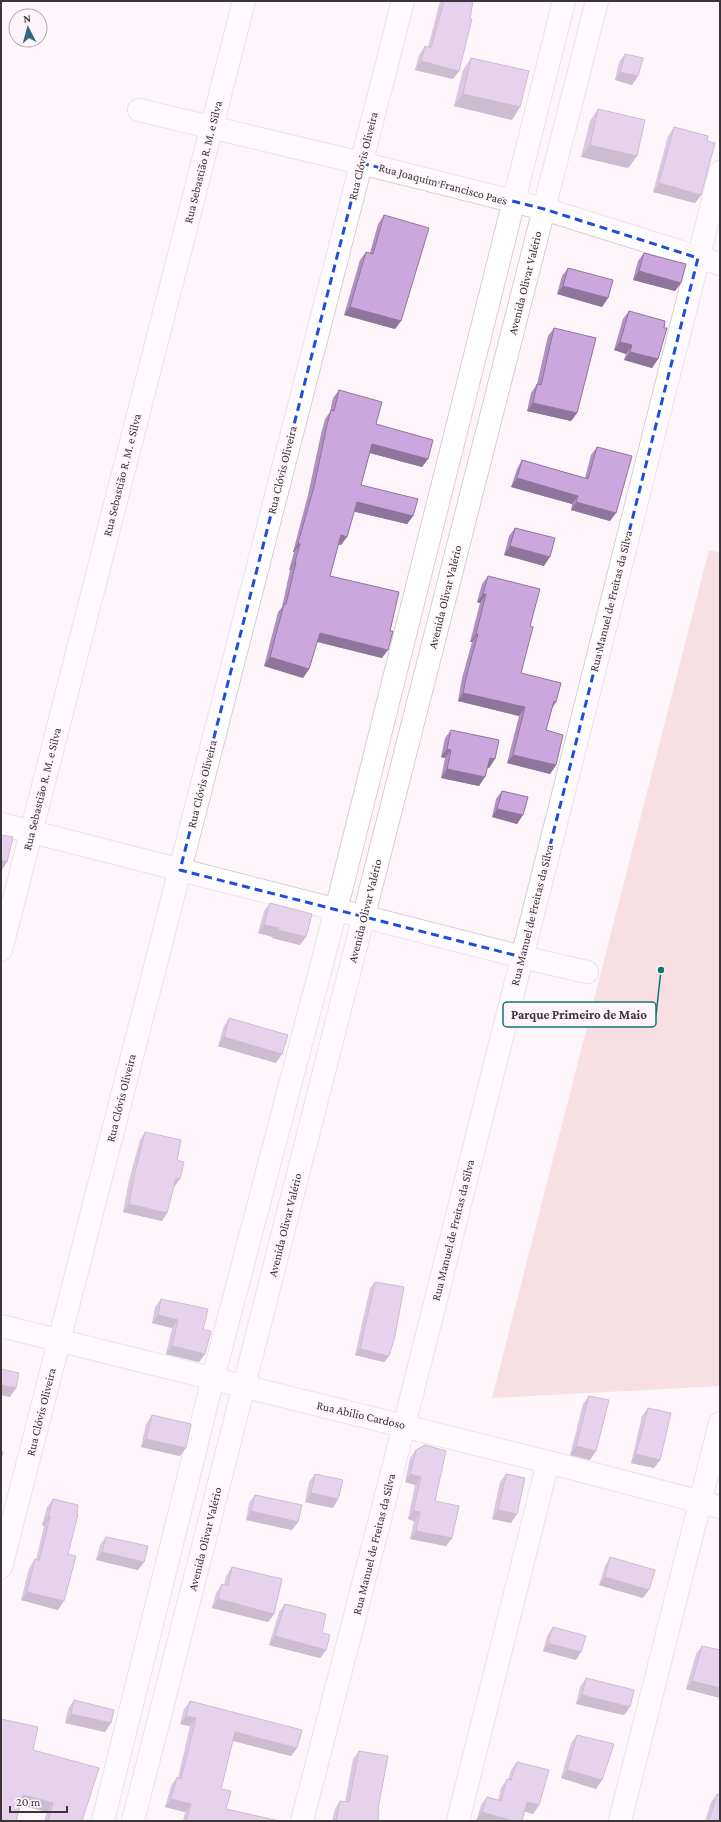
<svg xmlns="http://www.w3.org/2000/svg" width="721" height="1822" viewBox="0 0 721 1822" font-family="'Crimson Pro',serif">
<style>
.green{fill:#f2c4c7}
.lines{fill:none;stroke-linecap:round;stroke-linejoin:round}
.street-casing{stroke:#d9ccd5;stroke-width:24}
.secondary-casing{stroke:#d9ccd5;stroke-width:24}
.street{stroke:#fff;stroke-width:22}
.secondary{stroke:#fff;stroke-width:22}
.wall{fill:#af90be}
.shaded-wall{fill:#8f759b}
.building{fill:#cca7dd;stroke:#8f759b}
.marked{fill:none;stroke:#1d4ed8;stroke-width:3;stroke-dasharray:8 5;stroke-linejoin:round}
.labels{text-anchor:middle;stroke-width:4;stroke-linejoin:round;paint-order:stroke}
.street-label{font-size:12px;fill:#3a3538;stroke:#fef5fb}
.leader{fill:none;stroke:#0f766e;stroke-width:1.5}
.callout-dot{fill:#0f766e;stroke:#fef5fb;stroke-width:1.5}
.callout{fill:#fef5fb;stroke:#0f766e;stroke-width:1.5}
.callout-label{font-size:13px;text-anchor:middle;font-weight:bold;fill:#3a3538}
</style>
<rect width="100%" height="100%" fill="#fef5fb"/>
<polygon class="green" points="709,550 720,553 720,1386 492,1398"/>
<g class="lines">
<defs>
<g id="street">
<polyline points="139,110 361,163 544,209 720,264"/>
<polyline points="1,824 522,957 587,972"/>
<polyline points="1,1326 548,1462 720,1507"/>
<polyline points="1,1567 403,1"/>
<polyline points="103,1821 213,1378 336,910 564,1"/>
<polyline points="133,1821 597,1"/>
<polyline points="302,1821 404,1426 720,172"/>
<polyline points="458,1821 548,1462"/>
<polyline points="620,1821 720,1423"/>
</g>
<polyline id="secondary" points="1,950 244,1"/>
</defs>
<use href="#street" class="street-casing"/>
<use href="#secondary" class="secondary-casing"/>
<use href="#street" class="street"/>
<use href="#secondary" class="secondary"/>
</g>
<g class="wall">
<polygon points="440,1 473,1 459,71 453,79 415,70 419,55 425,46 428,47"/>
<polygon points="625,54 638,76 632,85 615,80 619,62"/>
<polygon points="471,58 512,120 454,106 463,70"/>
<polygon points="598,109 637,156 628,168 581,157 590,121"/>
<polygon points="674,127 707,141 701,195 695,203 653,192 668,136"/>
<polygon points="384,215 401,321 395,329 344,315 360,260 366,252 370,253 378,224"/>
<polygon points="644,253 681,283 675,291 633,280 638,261"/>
<polygon points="568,268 608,298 602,307 557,294 562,276"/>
<polygon points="629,311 664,328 658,359 652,368 624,360 626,354 614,350 623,319"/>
<polygon points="554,328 577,413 571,421 527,411 531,393 537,384 548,336"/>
<polygon points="339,390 376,424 428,459 422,467 370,453 361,485 413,516 407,524 354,511 341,545 338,544 330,576 382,658 317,642 309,669 303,678 264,666 278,612 282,607 290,570 289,570 294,552 293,552 308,495 321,434 325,419 330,412 333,398"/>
<polygon points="597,447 610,521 571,510 572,504 511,487 517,469 522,460 585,478 591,455"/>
<polygon points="515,528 544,566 504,555 509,536"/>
<polygon points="488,576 530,626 521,673 552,708 546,730 556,765 550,774 507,763 519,716 458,701 462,678 472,642 470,642 480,603 477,602 482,584"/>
<polygon points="451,730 495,759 489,768 487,768 479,786 441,778 445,758 441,757 445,738"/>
<polygon points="502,791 523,815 517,824 492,817 496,799"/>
<polygon points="270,903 300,945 272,938 273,937 258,933 264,911"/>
<polygon points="229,1018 276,1063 218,1046 224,1026"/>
<polygon points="145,1132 177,1160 174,1187 173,1187 162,1221 123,1212 129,1180 140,1140"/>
<polygon points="375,1282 389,1356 384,1362 355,1355 370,1288"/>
<polygon points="161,1299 205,1354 199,1362 166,1354 172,1328 152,1323 155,1307"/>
<polygon points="589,1396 590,1460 570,1455 583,1404"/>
<polygon points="648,1408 660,1460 654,1468 631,1463 642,1416"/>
<polygon points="152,1415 180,1456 141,1447 146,1424"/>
<polygon points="416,1450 435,1501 452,1538 446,1546 410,1539 414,1521 408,1519 415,1485 405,1482 410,1458"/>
<polygon points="315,1474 338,1499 333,1508 305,1502 309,1482"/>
<polygon points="506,1474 511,1523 492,1519 500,1482"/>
<polygon points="255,1495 298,1522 292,1530 246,1520 249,1503"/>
<polygon points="53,1499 68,1554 58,1610 21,1600 29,1568 35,1559 36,1560 44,1526 42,1525 47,1507"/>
<polygon points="106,1537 144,1562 138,1570 96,1560 100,1545"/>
<polygon points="610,1557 643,1598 599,1585 605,1566"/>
<polygon points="232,1567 274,1614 268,1622 212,1608 216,1593 222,1584 224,1585 226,1576"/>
<polygon points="285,1604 322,1633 326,1650 320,1658 269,1645 279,1612"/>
<polygon points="553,1627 576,1660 543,1651 547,1636"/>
<polygon points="702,1646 720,1650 720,1698 686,1689 696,1654"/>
<polygon points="586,1678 624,1715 576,1704 580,1687"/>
<polygon points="74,1700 111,1723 105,1732 65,1723 68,1709"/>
<polygon points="190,1701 297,1748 291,1756 233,1741 221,1789 226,1809 279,1821 183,1821 185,1812 165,1807 171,1786 177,1777 178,1778 190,1726 180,1724 184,1709"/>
<polygon points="577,1735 602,1780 596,1789 561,1778 571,1743"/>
<polygon points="33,1750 82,1821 44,1821 47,1812 20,1805"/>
<polygon points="359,1751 378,1809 378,1821 332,1821 335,1809 340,1801 345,1802 353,1759"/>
<polygon points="517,1762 539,1805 533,1814 524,1811 522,1821 476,1821 481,1805 487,1797 498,1800 501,1788 507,1779 508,1780 511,1770"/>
<polygon points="717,1794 720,1821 705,1821 711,1802"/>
</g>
<g class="shaded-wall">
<polygon points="421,61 459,71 453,79 415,70"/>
<polygon points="620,72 638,76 632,85 615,80"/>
<polygon points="463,94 520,107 512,120 454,106"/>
<polygon points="590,145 637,156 628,168 581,157"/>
<polygon points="659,183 701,195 695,203 653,192"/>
<polygon points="639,271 681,283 675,291 633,280"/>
<polygon points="563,286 608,298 602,307 557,294"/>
<polygon points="350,307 401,321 395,329 344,315"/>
<polygon points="620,342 632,345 626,354 614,350"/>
<polygon points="630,352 658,359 652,368 624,360"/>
<polygon points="533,403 577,413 571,421 527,411"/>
<polygon points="372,444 428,459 422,467 366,452"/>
<polygon points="517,478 578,496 572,504 511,487"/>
<polygon points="357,502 413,516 407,524 351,511"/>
<polygon points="576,502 616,513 610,521 571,510"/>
<polygon points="341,535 347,537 341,545 335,543"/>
<polygon points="298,543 300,544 294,552 293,552"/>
<polygon points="510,546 550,557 544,566 504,555"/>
<polygon points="295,562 296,562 290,570 289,570"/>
<polygon points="483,594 486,594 480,603 477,602"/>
<polygon points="320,633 388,650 382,658 314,641"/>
<polygon points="476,634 478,634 472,642 470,642"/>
<polygon points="270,657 309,669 303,678 264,666"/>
<polygon points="463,693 525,707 519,716 458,701"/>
<polygon points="554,701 556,702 551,710"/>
<polygon points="447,749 451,750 445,758 441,757"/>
<polygon points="513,755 556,765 550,774 507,763"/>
<polygon points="490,758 495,759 489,768 484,767"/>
<polygon points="447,769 485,777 479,786 441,778"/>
<polygon points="497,809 523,815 517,824 492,817"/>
<polygon points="1,860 7,862 2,870 1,870"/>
<polygon points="264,925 279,928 273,937 258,933"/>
<polygon points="278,930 306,937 300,945 272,938"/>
<polygon points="224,1037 282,1054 276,1063 218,1046"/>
<polygon points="176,1178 180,1179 174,1187 170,1186"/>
<polygon points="129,1204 167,1213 162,1221 123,1212"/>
<polygon points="158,1315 178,1320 172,1328 152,1323"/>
<polygon points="172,1346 205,1354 199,1362 166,1354"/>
<polygon points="360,1349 389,1356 384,1362 355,1355"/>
<polygon points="1,1385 16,1388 10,1397 1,1395"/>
<polygon points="146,1439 186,1448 180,1456 141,1447"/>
<polygon points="576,1446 596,1451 590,1460 570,1455"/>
<polygon points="636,1454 660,1460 654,1468 631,1463"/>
<polygon points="410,1474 421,1477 415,1485 405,1482"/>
<polygon points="311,1493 338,1499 333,1508 305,1502"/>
<polygon points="498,1510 517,1514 511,1523 492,1519"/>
<polygon points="251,1511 298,1522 292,1530 246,1520"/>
<polygon points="413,1511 420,1512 414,1521 408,1519"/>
<polygon points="48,1517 50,1517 44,1526 42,1525"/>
<polygon points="416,1531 452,1538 446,1546 410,1539"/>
<polygon points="102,1552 144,1562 138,1570 96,1560"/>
<polygon points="605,1577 649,1590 643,1598 599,1585"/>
<polygon points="27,1592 64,1601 58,1610 21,1600"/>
<polygon points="218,1599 274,1614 268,1622 212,1608"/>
<polygon points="275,1636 326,1650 320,1658 269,1645"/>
<polygon points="548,1643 581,1652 576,1660 543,1651"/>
<polygon points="692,1681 720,1688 720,1698 686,1689"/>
<polygon points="582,1695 630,1707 624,1715 576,1704"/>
<polygon points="71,1714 111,1723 105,1732 65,1723"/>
<polygon points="186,1716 196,1718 190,1726 180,1724"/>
<polygon points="235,1732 297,1748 291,1756 230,1740"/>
<polygon points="567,1770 602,1780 596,1789 561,1778"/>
<polygon points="23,1795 53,1803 47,1812 17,1804"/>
<polygon points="171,1799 191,1804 185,1812 165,1807"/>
<polygon points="527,1802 539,1805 533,1814 521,1810"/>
<polygon points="482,1812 513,1821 476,1821"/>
</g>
<g class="building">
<polygon points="444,1 473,1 470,19 472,19 459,71 421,61 425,46 431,48"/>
<polygon points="625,54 643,58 638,76 620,72"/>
<polygon points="471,58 529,71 520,107 463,94"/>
<polygon points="598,109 645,120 637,156 590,145"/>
<polygon points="674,127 708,136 707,141 715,143 701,195 659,183"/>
<polygon points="384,215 429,228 401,321 350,307 366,252 373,254"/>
<polygon points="644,253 686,264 681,283 639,271"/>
<polygon points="568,268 613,280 608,298 563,286"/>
<polygon points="629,311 665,321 664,328 667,328 658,359 630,352 632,345 620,342"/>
<polygon points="554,328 596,338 577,413 533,403 537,384 541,385"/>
<polygon points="339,390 382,402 376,424 433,440 428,459 372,444 361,485 418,499 413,516 357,502 347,537 341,535 330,576 399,592 390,631 393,631 388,650 320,633 309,669 270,657 284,604 286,604 296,562 295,562 300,544 298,543 314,487 327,425 331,410 334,411"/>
<polygon points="597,447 632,456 616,513 576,502 578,496 517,478 522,460 588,479"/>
<polygon points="515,528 555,538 550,557 510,546"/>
<polygon points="488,576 540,589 530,626 533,627 521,673 561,683 556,702 554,701 546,730 563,735 556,765 513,755 525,707 463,693 468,670 478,634 476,634 486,594 483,594"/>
<polygon points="451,730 499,740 495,759 490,758 485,777 447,769 451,750 447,749"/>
<polygon points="502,791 528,797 523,815 497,809"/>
<polygon points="1,835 13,837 7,862 1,860"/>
<polygon points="270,903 312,914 306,937 278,930 279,928 264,925"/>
<polygon points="229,1018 288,1035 282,1054 224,1037"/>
<polygon points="145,1132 181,1140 177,1160 184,1162 180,1179 176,1178 167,1213 129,1204 135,1172"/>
<polygon points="375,1282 404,1287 395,1336 389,1356 360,1349"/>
<polygon points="161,1299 208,1309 203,1330 211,1331 205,1354 172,1346 178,1320 158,1315"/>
<polygon points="1,1369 19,1373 16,1388 1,1385"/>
<polygon points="589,1396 609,1400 596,1451 576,1446"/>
<polygon points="648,1408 671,1413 660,1460 636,1454"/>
<polygon points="152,1415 191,1424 186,1448 146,1439"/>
<polygon points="425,1445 446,1451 435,1501 459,1506 452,1538 416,1531 420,1512 413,1511 421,1477 410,1474 416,1450"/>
<polygon points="1,1452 3,1452 1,1460"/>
<polygon points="315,1474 343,1480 338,1499 311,1493"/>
<polygon points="506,1474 525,1478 517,1514 498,1510"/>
<polygon points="255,1495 302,1505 298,1522 251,1511"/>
<polygon points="53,1499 78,1505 77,1514 78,1514 68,1554 76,1556 64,1601 27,1592 35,1559 39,1561 50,1517 48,1517"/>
<polygon points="106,1537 148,1546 144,1562 102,1552"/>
<polygon points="610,1557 655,1570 649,1590 605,1577"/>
<polygon points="232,1567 282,1579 274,1614 218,1599 222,1584 228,1586"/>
<polygon points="285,1604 326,1614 322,1633 330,1635 326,1650 275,1636"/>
<polygon points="553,1627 586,1636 581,1652 548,1643"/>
<polygon points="702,1646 720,1650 720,1688 692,1681"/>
<polygon points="586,1678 634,1690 630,1707 582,1695"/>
<polygon points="74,1700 114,1710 111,1723 71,1714"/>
<polygon points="190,1701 302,1730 297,1748 235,1732 221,1789 231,1791 226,1809 279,1821 186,1821 191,1804 171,1799 177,1777 181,1779 196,1718 186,1716"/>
<polygon points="1,1719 38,1727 33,1750 99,1768 82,1821 48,1821 53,1803 23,1795 16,1821 1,1821"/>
<polygon points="577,1735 614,1744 602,1780 567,1770"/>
<polygon points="359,1751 388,1756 378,1809 379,1809 378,1821 336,1821 340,1801 349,1802"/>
<polygon points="517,1762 549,1770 539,1805 527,1802 522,1821 513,1821 482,1812 487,1797 501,1801 507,1779 511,1780"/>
<polygon points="717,1794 720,1795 720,1821 709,1821"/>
</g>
<path d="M0 0H721V1822H0ZM361,163L544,209L698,258L522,957L180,870Z" fill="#fef5fb" fill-opacity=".55" fill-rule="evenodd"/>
<path class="marked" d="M361,163L544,209L698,258L522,957L180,870Z"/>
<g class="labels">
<g class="street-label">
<text transform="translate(363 156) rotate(-76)" y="4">Rua Clóvis Oliveira</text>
<text transform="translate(203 162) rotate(-76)" y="4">Rua Sebastião R. M. e Silva</text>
<text transform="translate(443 184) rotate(15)" y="4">Rua Joaquim Francisco Paes</text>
<text transform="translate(525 283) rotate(-76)" y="4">Avenida Olivar Valério</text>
<text transform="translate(282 470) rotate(-76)" y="4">Rua Clóvis Oliveira</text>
<text transform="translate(122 475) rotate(-76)" y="4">Rua Sebastião R. M. e Silva</text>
<text transform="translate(445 597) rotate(-76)" y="4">Avenida Olivar Valério</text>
<text transform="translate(611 601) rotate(-76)" y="4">Rua Manuel de Freitas da Silva</text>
<text transform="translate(202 784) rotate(-76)" y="4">Rua Clóvis Oliveira</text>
<text transform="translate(42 789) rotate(-76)" y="4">Rua Sebastião R. M. e Silva</text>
<text transform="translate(365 911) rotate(-76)" y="4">Avenida Olivar Valério</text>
<text transform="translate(532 915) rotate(-76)" y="4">Rua Manuel de Freitas da Silva</text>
<text transform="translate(121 1098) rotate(-76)" y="4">Rua Clóvis Oliveira</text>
<text transform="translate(285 1225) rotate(-76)" y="4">Avenida Olivar Valério</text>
<text transform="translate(453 1230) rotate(-76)" y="4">Rua Manuel de Freitas da Silva</text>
<text transform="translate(41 1412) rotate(-76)" y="4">Rua Clóvis Oliveira</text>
<text transform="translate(361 1415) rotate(13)" y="4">Rua Abilio Cardoso</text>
<text transform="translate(205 1539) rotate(-76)" y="4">Avenida Olivar Valério</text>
<text transform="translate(374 1544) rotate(-76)" y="4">Rua Manuel de Freitas da Silva</text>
</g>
</g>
<path class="leader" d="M661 970L656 1015"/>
<circle class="callout-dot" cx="661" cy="970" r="4"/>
<rect class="callout" x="503" y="1002" width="153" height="25" rx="4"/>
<g class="callout-label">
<text x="579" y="1019">Parque Primeiro de Maio</text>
</g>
<rect width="721" height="1822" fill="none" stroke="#3a3538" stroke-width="4"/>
<g transform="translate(28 28) rotate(354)"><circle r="19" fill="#fef5fb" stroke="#b0a8ad"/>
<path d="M0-3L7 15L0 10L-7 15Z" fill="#346784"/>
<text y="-6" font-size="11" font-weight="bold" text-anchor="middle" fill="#3a3538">N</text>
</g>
<path d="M10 1806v6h57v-6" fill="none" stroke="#3a3538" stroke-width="2"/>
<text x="16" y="1806" font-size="12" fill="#3a3538" stroke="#fef5fb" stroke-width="3" paint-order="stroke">20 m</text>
</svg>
